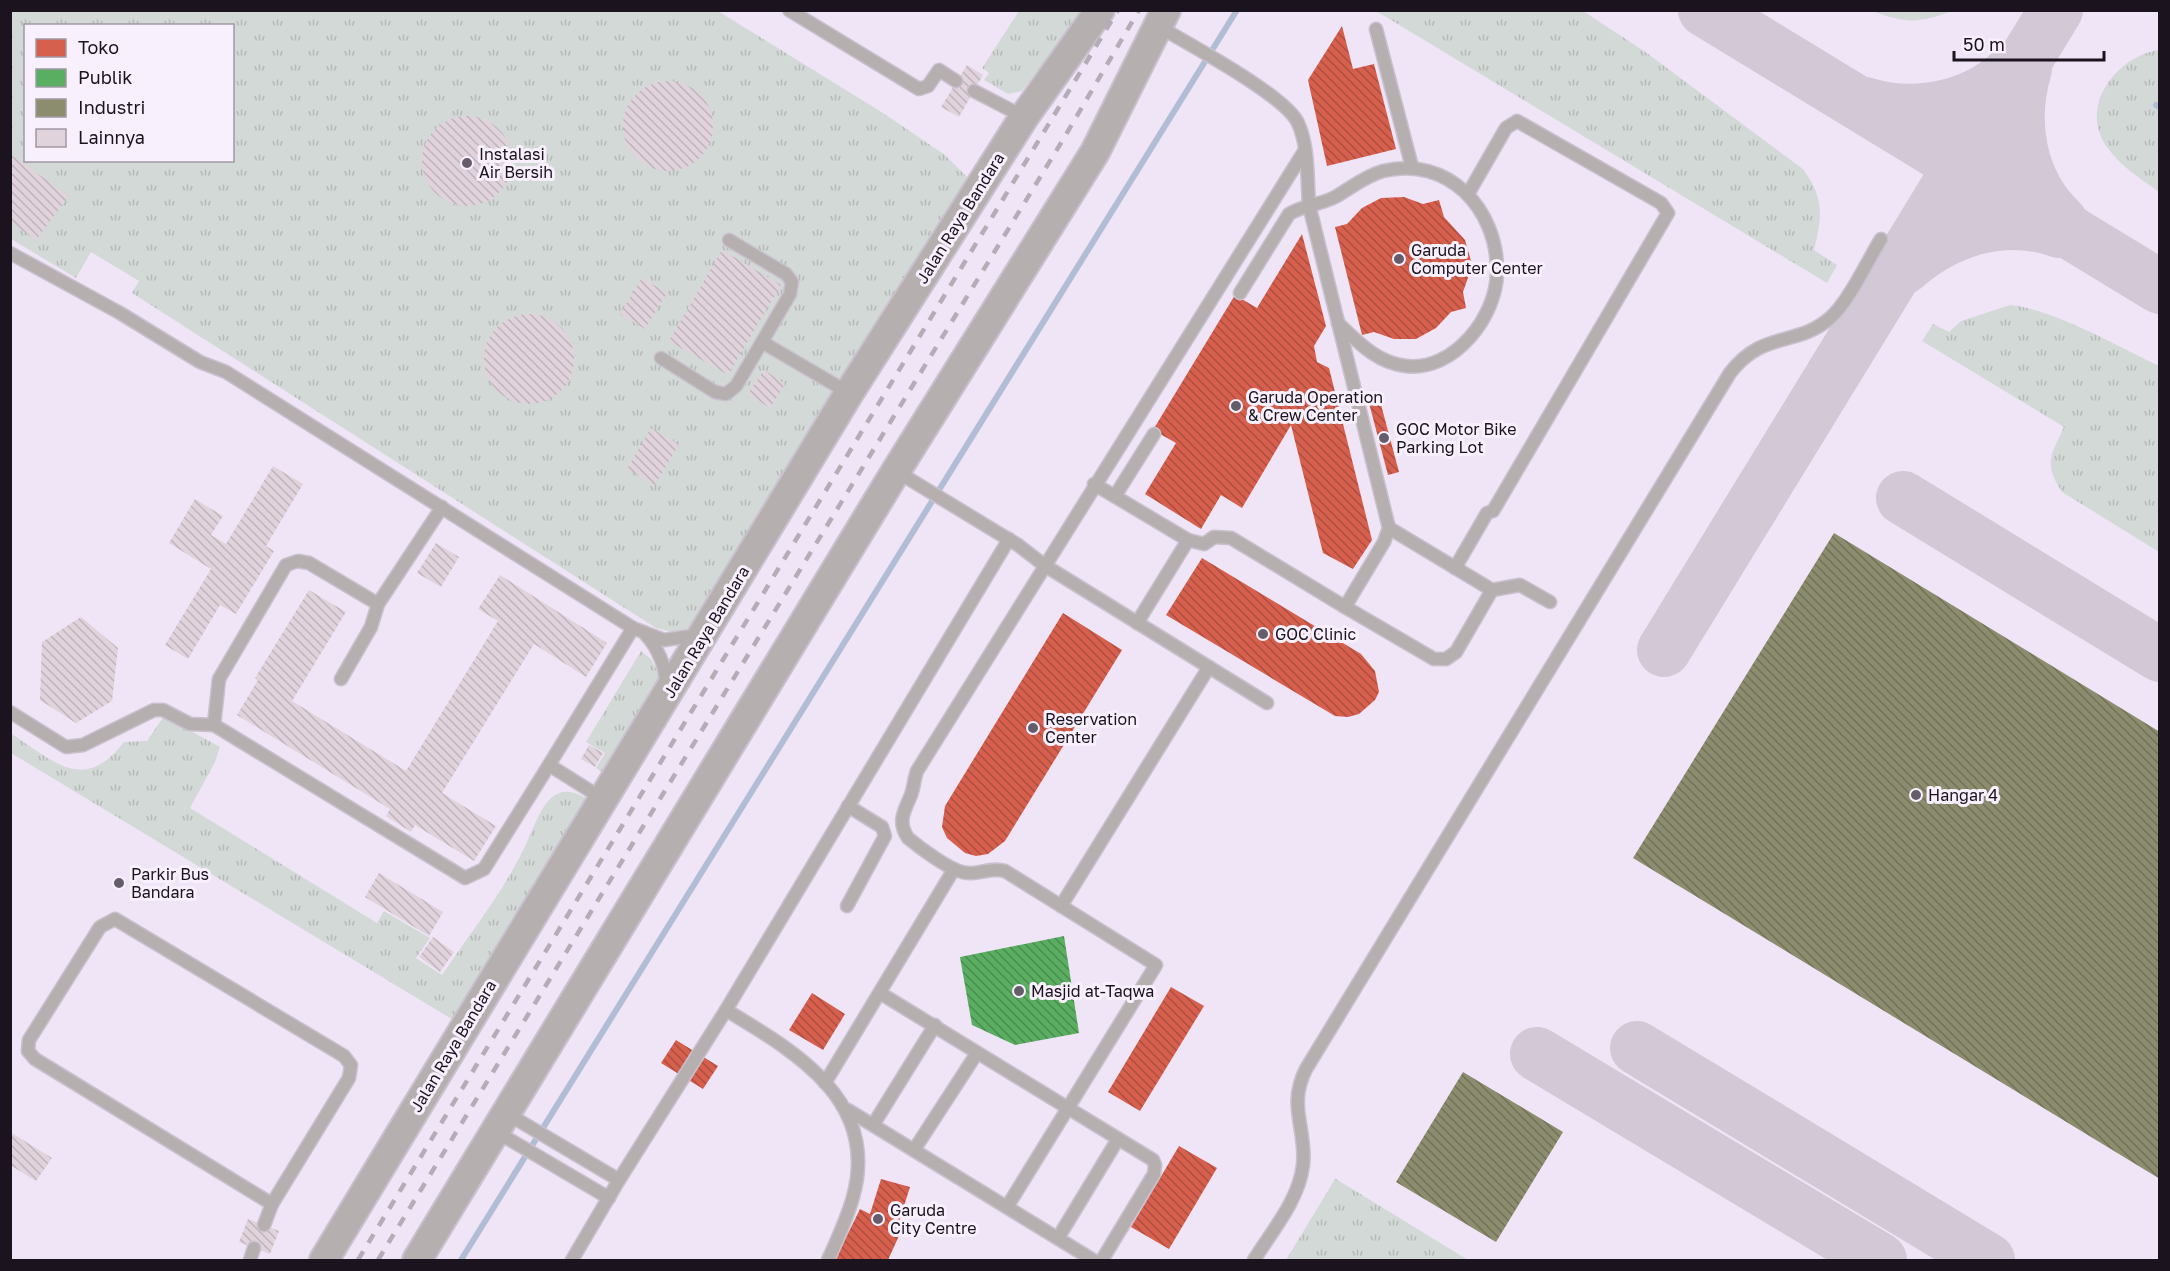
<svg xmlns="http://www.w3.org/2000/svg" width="2170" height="1271" viewBox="0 0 2170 1271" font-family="'Golos Text',sans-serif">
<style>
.grass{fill:url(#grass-tufts);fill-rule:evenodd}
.shops{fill:url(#shops-back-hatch)}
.public{fill:url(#public-back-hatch)}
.industry{fill:url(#industry-back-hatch)}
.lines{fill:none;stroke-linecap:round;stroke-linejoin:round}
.stream{stroke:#b1bdd4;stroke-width:6}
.taxiway{stroke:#d2c8d6;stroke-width:54}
.building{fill:url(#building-back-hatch)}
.service-casing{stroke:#c9c1ce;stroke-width:15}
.tertiary-casing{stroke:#c9c1ce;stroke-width:32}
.service{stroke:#b5afb0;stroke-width:12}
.tertiary{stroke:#b5afb0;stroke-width:28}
.rail{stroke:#b4acb6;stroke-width:4.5;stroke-dasharray:10 10;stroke-linecap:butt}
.poi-dot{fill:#665d6b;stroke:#f8f0fd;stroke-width:2}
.labels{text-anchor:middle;stroke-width:6;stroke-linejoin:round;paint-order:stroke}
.poi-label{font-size:16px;fill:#1b141f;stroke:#f8f0fd;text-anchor:start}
.street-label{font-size:16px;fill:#1b141f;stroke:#f8f0fd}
</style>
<defs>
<pattern id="grass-tufts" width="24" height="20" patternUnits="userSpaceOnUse" patternTransform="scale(1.5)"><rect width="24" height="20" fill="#d3d9d7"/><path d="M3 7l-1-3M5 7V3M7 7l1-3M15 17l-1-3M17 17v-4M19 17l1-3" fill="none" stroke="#b5b9b8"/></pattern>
<pattern id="shops-back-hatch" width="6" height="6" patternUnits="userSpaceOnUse" patternTransform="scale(1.5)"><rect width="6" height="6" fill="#d6604d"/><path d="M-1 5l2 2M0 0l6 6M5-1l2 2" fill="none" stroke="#ad4e3f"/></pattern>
<pattern id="public-back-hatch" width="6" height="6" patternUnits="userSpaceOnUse" patternTransform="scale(1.5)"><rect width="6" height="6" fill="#5aae61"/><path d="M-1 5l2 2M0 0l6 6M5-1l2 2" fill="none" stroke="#4a8c4f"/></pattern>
<pattern id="industry-back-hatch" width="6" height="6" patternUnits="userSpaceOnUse" patternTransform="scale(1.5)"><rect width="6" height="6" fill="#8c8c6e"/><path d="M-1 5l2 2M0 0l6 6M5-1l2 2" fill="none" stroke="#72715a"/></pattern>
<pattern id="building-back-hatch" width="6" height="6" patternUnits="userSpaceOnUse" patternTransform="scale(1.5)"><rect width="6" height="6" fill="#e0d3db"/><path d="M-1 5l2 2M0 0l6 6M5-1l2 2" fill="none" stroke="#c0b4bc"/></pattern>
</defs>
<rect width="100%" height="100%" fill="#f0e5f7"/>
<g class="grass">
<path d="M11,11H718L883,113L945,155L969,179L695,627L672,632L656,628L132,293L139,281L91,252L76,278L11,239ZM26,26H232V160H26Z"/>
<polygon points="1019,11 1084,11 1022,91 1008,94 984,80 989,73 982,68"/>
<path d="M1376,11H1583L1644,51L1803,169C1825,199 1822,216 1814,250L1837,265L1827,283Z"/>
<path d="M1873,11H1952C1921,23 1904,24 1873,11Z"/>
<path d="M2159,50H2160L2159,192C2141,179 2120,166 2107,147C2078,106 2117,56 2159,50Z"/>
<path d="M2010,305C2053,309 2119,347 2159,366V552L2062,492C2043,463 2051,455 2064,427L1922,341L1933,324L1949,332L1961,321Z"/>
<polygon points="641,651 651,659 663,683 605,774 596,768 605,753 586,742"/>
<path d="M164,716L220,747L215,762L190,808L377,923L384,911L430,938L416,958L442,975C472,930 509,885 530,835C536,822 543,801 557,794C569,788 581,795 591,801L455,1021L11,753L10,733C53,760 83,795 124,742L147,741Z"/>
<polygon points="1335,1179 1336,1179 1468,1260 1286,1260"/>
</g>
<g class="shops">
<polygon points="1342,26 1353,69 1374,64 1396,149 1327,166 1308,80"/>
<polygon points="1404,197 1423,204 1439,200 1444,217 1465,240 1471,261 1470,272 1463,292 1466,308 1451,312 1436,328 1416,339 1394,339 1374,332 1362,335 1335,227 1347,224 1362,208 1381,198"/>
<polygon points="1302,234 1326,326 1314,346 1317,362 1329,368 1372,540 1353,569 1323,553 1291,425 1242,508 1221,495 1201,529 1145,494 1176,443 1153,430 1235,295 1257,308"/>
<polygon points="1380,401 1399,472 1388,475 1369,403"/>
<polygon points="1202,558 1361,654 1375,671 1379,692 1375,700 1359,714 1348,717 1335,716 1166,615"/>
<polygon points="1063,613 1122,650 1005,841 988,854 976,856 965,853 947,838 942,827 945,806"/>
<polygon points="1171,987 1204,1006 1140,1111 1108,1092"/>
<polygon points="812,993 845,1014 823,1050 789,1030"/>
<polygon points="676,1040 718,1066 703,1089 661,1063"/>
<polygon points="1179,1146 1217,1168 1169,1249 1131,1227"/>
<polygon points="881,1179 910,1187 898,1225 903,1227 888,1260 835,1260 860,1209 870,1214"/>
</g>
<polygon class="public" points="1064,936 1079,1033 1015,1045 972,1025 960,957"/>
<g class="industry">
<polygon points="1834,533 2160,732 2160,1179 1633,858"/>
<polygon points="1463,1072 1563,1132 1496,1242 1396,1182"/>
</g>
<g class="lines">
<g class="stream">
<polyline points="2156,105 2160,107"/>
<polyline points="461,1260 1237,10"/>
</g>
<g class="taxiway">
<polyline points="1705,10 2160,287"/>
<path d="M2025,69C2009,122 2019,183 2061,222"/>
<path d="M1865,104C1917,120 1980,107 2018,65"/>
<path d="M1903,268C1946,230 2004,211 2059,231"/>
<polyline points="1903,498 2160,655"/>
<polyline points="1664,650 2056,10"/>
<polyline points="1637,1048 1988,1260"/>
<polyline points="1537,1054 1880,1260"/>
</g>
</g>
<g class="building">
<polygon points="967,65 983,75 959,117 941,107"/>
<circle cx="668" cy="126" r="45"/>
<circle cx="467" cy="161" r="45"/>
<polygon points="13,156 69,196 36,240 10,222 10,159"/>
<polygon points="722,250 781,285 728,375 669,341"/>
<polygon points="642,278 667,293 645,329 620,314"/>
<circle cx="529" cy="359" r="45"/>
<polygon points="764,370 785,384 770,408 748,394"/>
<polygon points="651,428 679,444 655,485 627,469"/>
<polygon points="273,466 303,484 266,546 274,551 236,614 220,605 188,659 165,645 211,569 169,543 195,499 223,516 211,535 226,544"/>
<polygon points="436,543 459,557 441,587 417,573"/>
<polygon points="500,575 607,643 586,677 534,644 442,793 496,826 474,861 415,825 411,832 386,816 390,809 237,715 258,680 255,678 309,590 346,612 292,701 406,771 498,621 478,609"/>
<polygon points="81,617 118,648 112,701 76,723 40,700 42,642"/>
<polygon points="589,745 603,753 595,767 581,759"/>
<polygon points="379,873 443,912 429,936 365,897"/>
<polygon points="433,937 454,952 440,972 419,957"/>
<polygon points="10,1132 52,1158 36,1181 10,1165"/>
<polygon points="248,1219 279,1231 270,1254 239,1242"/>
</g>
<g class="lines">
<defs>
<g id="service">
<polyline points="789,10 919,89 928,86 939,70 956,81"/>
<polyline points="1376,29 1412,167"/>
<polyline points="974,91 1024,117"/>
<polyline points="729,240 786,274 792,282 790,294 762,342 849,393"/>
<polyline points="10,253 120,313 200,362 226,372 633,628 549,765 603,799"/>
<path d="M1240,293L1289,214C1303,205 1320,205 1335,197C1351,188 1365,176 1383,171C1448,155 1498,209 1497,272C1497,316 1454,372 1406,366C1377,363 1358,342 1338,323"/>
<polyline points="661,358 715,392 726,394 736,386 762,342"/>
<polyline points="896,471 1018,545 1044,565 1267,703"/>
<polyline points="1094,484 1188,540"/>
<polyline points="1115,496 1154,434"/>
<polyline points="1455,568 1487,513 1493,511 1668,213 1661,203 1517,121 1506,128 1468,194"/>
<polyline points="1492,590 1520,585 1550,602"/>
<polyline points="1345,607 1434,659 1446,659 1456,652 1492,590 1389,528"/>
<path d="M1137,623L1188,540L1204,544L1214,537L1231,538L1345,607L1384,542L1389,528L1309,205C1307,179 1309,147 1298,123C1285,95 1188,44 1158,26"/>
<polyline points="633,628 664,640 698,635"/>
<path d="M646,635C658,648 666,667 666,685"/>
<polyline points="341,679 371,627 378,604 442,507"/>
<polyline points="10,712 66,747 83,745 154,710 163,710 190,724 214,725 465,878 484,869 549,765"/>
<polyline points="214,725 219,679 286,565 298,561 309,563 378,604"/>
<polyline points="847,906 885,836 882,827 848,806"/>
<polyline points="1061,906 1209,667"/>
<polygon points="115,919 344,1056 351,1065 349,1078 272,1204 35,1059 28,1051 29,1040 100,927"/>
<polyline points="880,993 1153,1160 1155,1165 1154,1174 1102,1260"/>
<path d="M726,1010C796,1052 880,1101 853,1197C847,1219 837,1240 828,1260"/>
<polyline points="825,1083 954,869"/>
<polyline points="848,1110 1093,1260"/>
<polyline points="506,1113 619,1180"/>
<polyline points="873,1125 935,1025"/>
<polyline points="495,1131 609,1198"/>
<polyline points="914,1150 977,1053"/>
<path d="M1007,1207L1156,965L1005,871C992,867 981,874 968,873C953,873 920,848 908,838C897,821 904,812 911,795C914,787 914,779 917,771L1305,150"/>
<polyline points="264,1225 272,1204"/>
<polyline points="1058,1238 1118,1139"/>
<polyline points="250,1260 254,1248"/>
<polyline points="572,1260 619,1180 726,1010 1009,539"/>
<path d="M1254,1260C1272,1231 1299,1200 1303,1165C1307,1129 1287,1106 1306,1069L1730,373C1763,330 1797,347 1830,318C1848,303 1868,260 1881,239"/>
</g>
<g id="tertiary">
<polyline points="324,1260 849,393 1024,117 1100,10"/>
<polyline points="417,1260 896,471 1095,152 1166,10"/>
</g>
</defs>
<use href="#service" class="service-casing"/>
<use href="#tertiary" class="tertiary-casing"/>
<use href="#service" class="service"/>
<use href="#tertiary" class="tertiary"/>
<g class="rail">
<polyline points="358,1260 1118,10"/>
<polyline points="378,1260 1061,143 1139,10"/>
</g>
</g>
<g class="poi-dot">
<circle cx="467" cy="163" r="6"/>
<circle cx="1399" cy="259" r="6"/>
<circle cx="1236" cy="406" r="6"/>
<circle cx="1384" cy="438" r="6"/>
<circle cx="1263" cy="634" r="6"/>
<circle cx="1033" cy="728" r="6"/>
<circle cx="1916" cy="795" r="6"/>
<circle cx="119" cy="883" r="6"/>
<circle cx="1019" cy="991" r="6"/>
<circle cx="878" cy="1219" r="6"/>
</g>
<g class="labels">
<g class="poi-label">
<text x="479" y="160">Instalasi<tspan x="479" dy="18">Air Bersih</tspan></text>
<text x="1411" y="256">Garuda<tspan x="1411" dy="18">Computer Center</tspan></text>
<text x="1248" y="403">Garuda Operation<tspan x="1248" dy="18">&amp; Crew Center</tspan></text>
<text x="1396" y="435">GOC Motor Bike<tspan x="1396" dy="18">Parking Lot</tspan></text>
<text x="1275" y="640">GOC Clinic</text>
<text x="1045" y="725">Reservation<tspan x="1045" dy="18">Center</tspan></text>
<text x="1928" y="801">Hangar 4</text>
<text x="131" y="880">Parkir Bus<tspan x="131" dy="18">Bandara</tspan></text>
<text x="1031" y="997">Masjid at-Taqwa</text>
<text x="890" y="1216">Garuda<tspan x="890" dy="18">City Centre</tspan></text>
</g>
<g class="street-label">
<text transform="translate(960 218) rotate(-58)" y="6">Jalan Raya Bandara</text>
<text transform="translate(706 632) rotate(-59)" y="6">Jalan Raya Bandara</text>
<text transform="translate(453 1046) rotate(-59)" y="6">Jalan Raya Bandara</text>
</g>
</g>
<rect width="2170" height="1271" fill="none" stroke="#1b141f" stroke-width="24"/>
<rect x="24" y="24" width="210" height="138" fill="#f8f0fd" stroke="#a098a4" stroke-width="1.5"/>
<rect x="36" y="39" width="30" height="18" fill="#d6604d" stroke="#a098a4" stroke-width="1.5"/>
<text x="78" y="54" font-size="18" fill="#1b141f">Toko</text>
<rect x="36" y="69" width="30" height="18" fill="#5aae61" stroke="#a098a4" stroke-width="1.5"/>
<text x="78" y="84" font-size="18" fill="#1b141f">Publik</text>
<rect x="36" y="99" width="30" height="18" fill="#8c8c6e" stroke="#a098a4" stroke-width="1.5"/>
<text x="78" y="114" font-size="18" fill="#1b141f">Industri</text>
<rect x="36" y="129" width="30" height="18" fill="#e0d3db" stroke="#a098a4" stroke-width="1.5"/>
<text x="78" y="144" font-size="18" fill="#1b141f">Lainnya</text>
<path d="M1954 51v9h150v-9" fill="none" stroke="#1b141f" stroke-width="3"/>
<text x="1963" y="51" font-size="18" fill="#1b141f" stroke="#f8f0fd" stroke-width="4.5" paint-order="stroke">50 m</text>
</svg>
